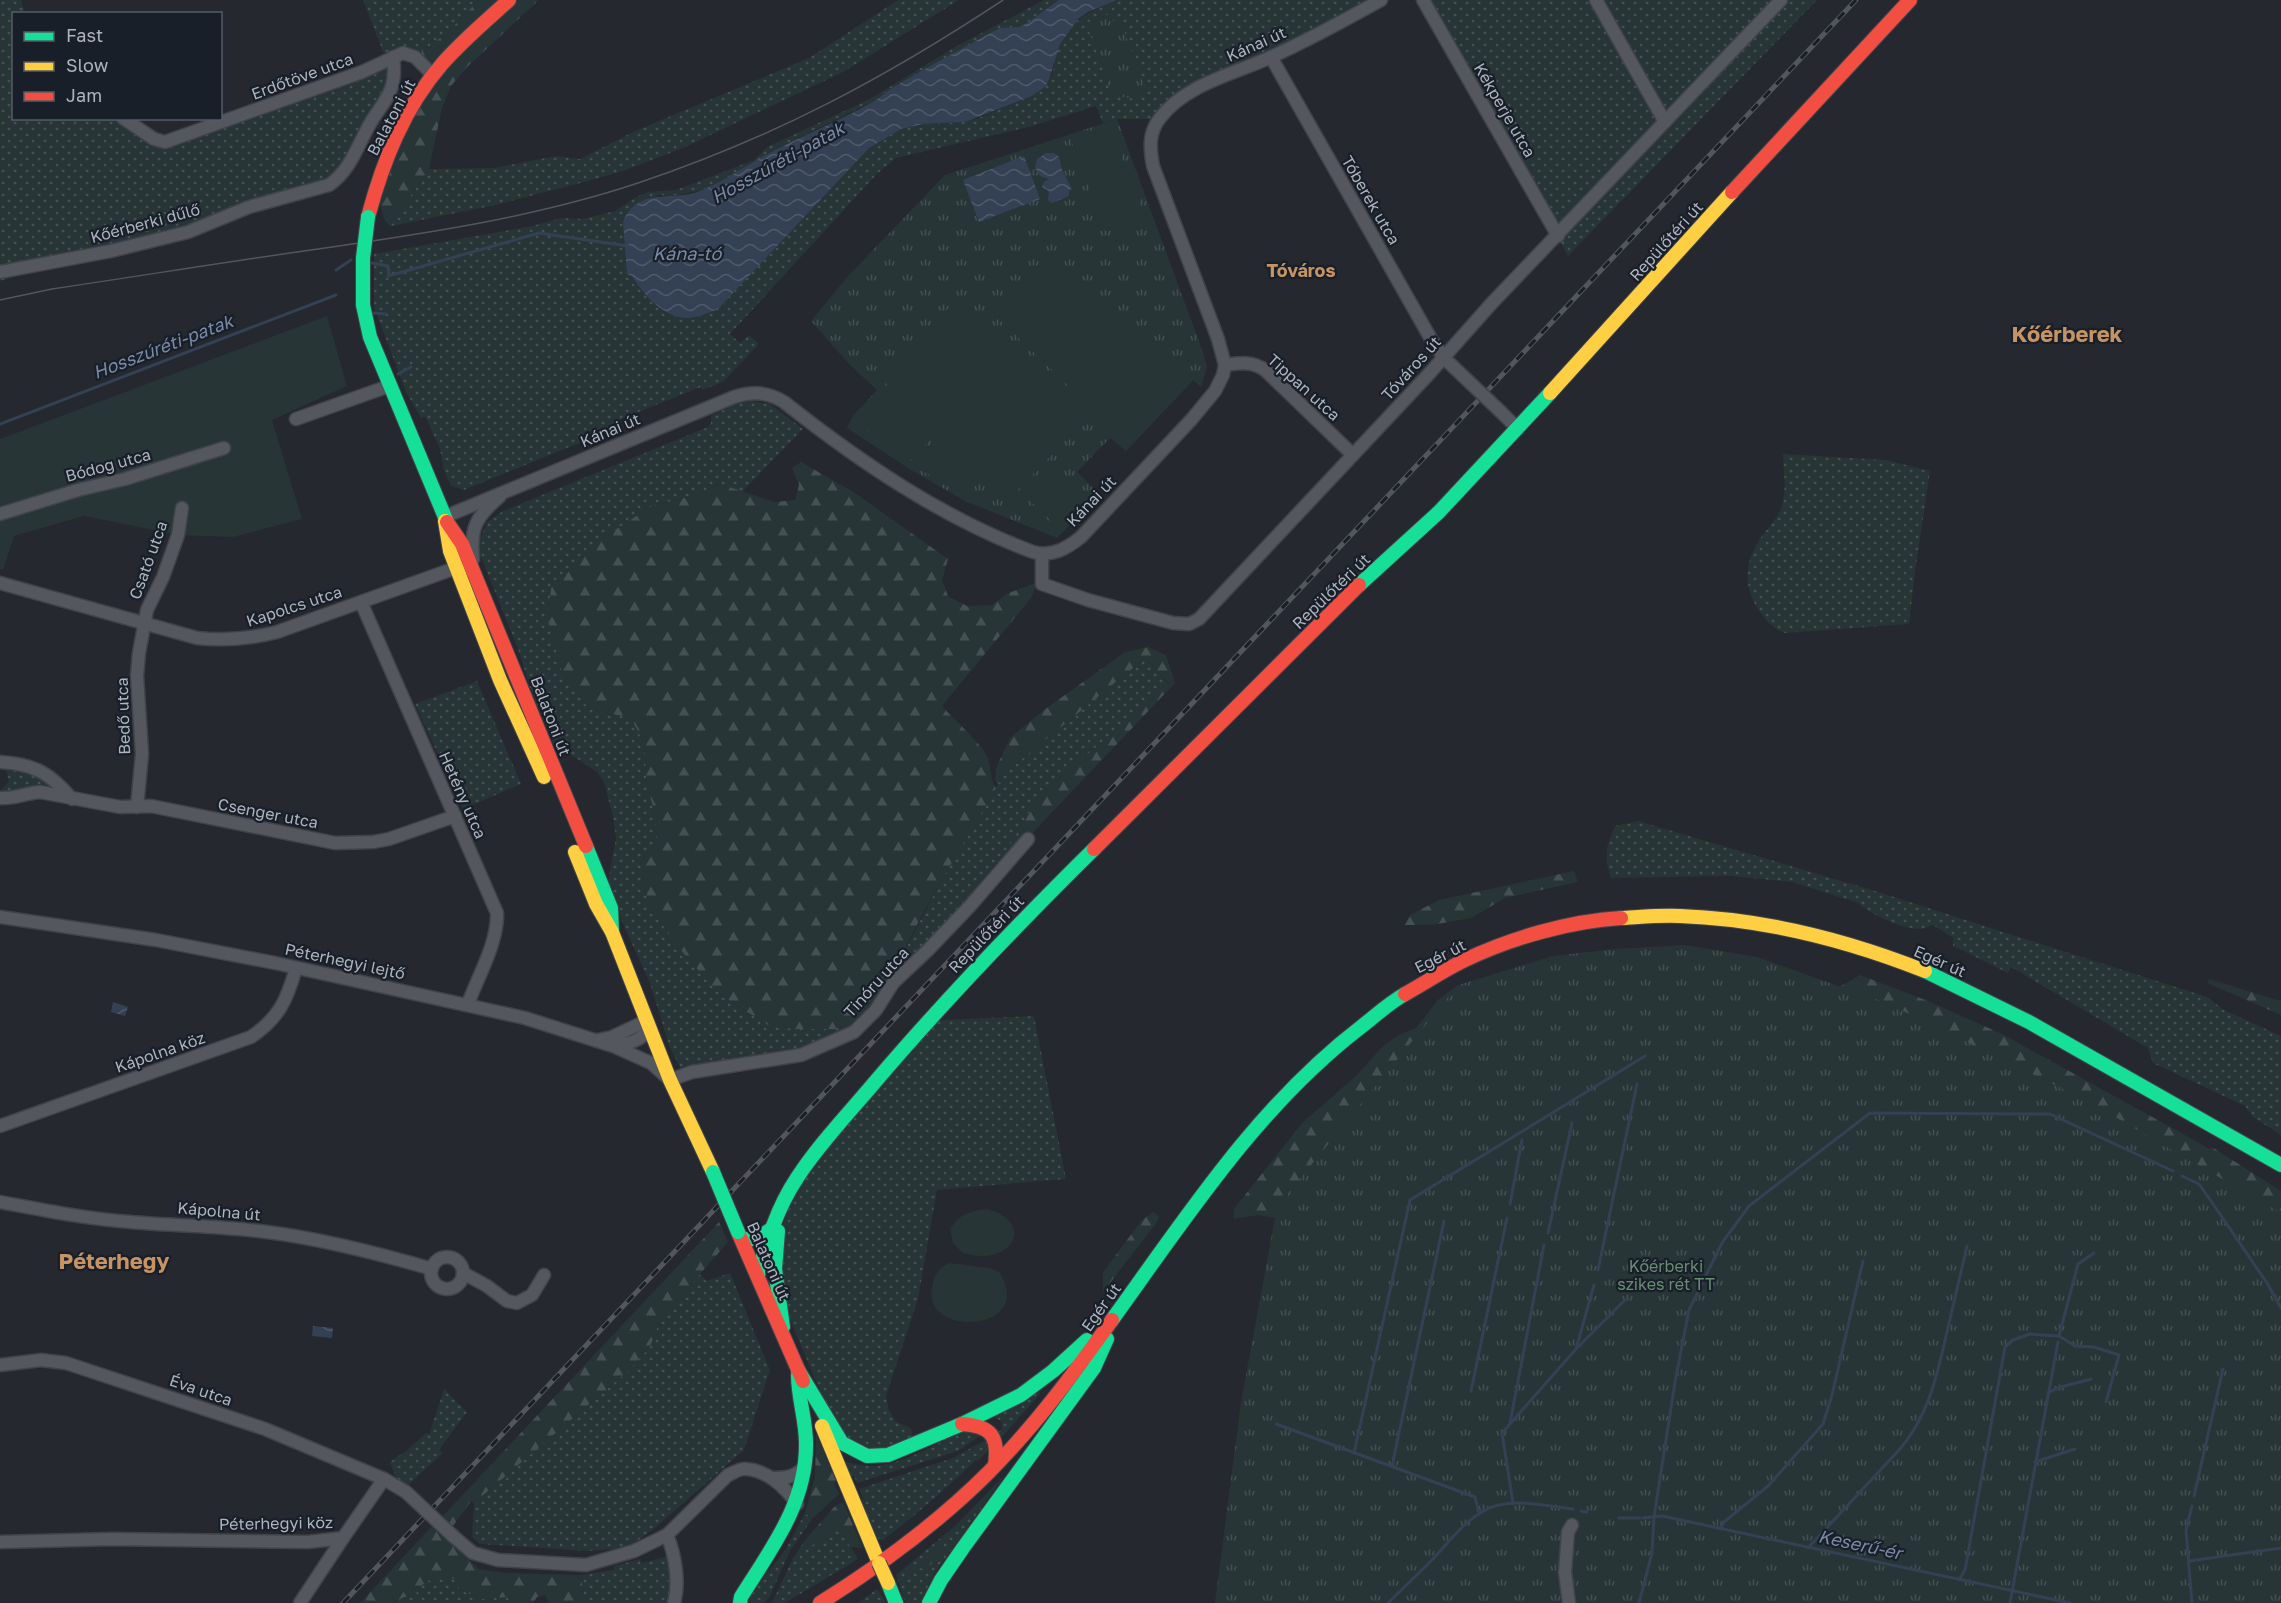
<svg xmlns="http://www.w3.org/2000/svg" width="2281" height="1603" viewBox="0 0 2281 1603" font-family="'Golos Text',sans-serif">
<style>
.grass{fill:url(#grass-dots)}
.forest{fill:url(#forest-firs)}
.park{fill:url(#park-tufts)}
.pitch{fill:#273537}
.water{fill:url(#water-waves)}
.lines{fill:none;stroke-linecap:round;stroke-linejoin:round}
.stream{stroke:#344154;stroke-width:3}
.street-casing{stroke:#404348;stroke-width:15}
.fast-casing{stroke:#42454b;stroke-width:16}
.slow-casing{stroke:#42454b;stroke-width:16}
.jam-casing{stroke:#42454b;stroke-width:16}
.street{stroke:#54575d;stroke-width:12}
.fast{stroke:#16e098;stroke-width:14}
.slow{stroke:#ffcf43;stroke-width:14}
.jam{stroke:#f24e42;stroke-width:14}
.tram{stroke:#53565a;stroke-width:1.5}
.rail-casing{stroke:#53565a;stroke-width:5}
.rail{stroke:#191f28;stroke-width:3;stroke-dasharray:9;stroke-linecap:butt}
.street-bridge-casing{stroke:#404348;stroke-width:15;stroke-linecap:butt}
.fast-bridge-casing{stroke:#42454b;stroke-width:16;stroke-linecap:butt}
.slow-bridge-casing{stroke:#42454b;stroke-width:16;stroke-linecap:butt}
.street-bridge{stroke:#54575d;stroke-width:12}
.fast-bridge{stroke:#16e098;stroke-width:14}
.slow-bridge{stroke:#ffcf43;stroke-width:14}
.labels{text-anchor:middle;stroke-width:4.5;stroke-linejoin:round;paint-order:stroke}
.street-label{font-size:16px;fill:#aeb4c0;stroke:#191f28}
.park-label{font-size:16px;fill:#698e73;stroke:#191f28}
.water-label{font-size:18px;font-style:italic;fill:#798aa6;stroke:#191f28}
.neighbourhood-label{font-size:18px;font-weight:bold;fill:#c59364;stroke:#191f28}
.district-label{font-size:22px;font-weight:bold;fill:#c59364;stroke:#191f28}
</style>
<defs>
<pattern id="grass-dots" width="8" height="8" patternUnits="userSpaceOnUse" patternTransform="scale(1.5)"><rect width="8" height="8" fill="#273537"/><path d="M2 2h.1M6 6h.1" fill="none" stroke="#445052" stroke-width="1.8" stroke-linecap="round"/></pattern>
<pattern id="forest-firs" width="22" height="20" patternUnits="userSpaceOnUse" patternTransform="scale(1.5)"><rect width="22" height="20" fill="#273537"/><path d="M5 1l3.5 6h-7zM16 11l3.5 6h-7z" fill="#445052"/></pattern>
<pattern id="park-tufts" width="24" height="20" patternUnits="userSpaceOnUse" patternTransform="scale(1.5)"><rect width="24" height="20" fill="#273537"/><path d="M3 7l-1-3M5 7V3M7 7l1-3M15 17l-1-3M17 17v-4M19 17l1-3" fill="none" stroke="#445052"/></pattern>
<pattern id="water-waves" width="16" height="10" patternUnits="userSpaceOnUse" patternTransform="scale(1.5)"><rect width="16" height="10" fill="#344154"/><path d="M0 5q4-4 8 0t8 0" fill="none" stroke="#4f5a6b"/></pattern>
</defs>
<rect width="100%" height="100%" fill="#25282e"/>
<g class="grass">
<polygon points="0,0 21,0 25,13 14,14 14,118 130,119 159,139 385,57 363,0 479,0 448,32 415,57 394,57 393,82 338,179 188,232 84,256 0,281"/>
<polygon points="898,0 959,0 843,72 683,148 623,171 588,181 496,205 391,226 385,221 397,215 429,169 493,168 556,156 580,159 635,131 809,58"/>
<path d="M1044,0H1059L1027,23L1019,27L1000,28L899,83L870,103L772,151L737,173L700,191L670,196L661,195L642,201L625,247L627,274L722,306L728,297L863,153L877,142L901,129L923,124L951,123L976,119L1032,96C1061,79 1050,63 1061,40C1074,17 1094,10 1117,0H1381L1193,91L1159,119H1117L1103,123L1096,106L1029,127L896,158L876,175L730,334L740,343L749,335L759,344L723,382L702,390L701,387L621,419L599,435L464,490L451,486L444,471L440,449L425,416L421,418L406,392L374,307V254L532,226L561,218L582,219L615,211L636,197L648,192L676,190L754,160L767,147L868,100L955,47Z"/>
<polygon points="1423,0 1817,0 1568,256"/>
<polygon points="754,401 770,404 803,429 742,492 719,484 696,495 652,506 561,670 589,709 631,718 644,743 647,787 656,816 657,842 642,859 642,877 651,910 722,996 768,1025 869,1017 810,1049 681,1070 669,1045 650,983 623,924 608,882 616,838 613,817 604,782 597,772 553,743 530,687 518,649 479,552 476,538 481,537 487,522 503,511 708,427 711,423 711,416 740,402"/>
<path d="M1783,454L1886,460L1930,471L1915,572L1909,624L1785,633C1772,628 1766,621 1758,609C1742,585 1745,559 1762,536C1769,526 1779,517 1782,505C1787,489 1783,470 1783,454Z"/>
<polygon points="1145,658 1169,685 1039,796 1007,850 940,932 924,949 904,964 900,960 945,873 1005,773"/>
<polygon points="477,681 521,784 463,809 415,704"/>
<path d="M5,767L17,769L48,780L49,783L45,787C26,783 21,792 3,791L2,789L9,781Z"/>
<path d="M1638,821L1872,890L2207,997L2224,1010L2281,1036V1135L2253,1117L2245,1106L2153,1063L2148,1048L2011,967L2008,973L1953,946V938L1933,925C1929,926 1924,929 1920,929C1902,929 1871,915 1858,903L1792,882L1730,876L1611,878C1603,855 1606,848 1615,826Z"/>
<polygon points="933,1014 940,1020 1034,1016 1066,1179 937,1190 918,1299 886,1396 889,1410 896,1422 911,1428 913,1438 898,1445 872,1450 846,1439 826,1405 783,1303 783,1225 790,1196"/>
<polygon points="730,1273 770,1370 744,1450 656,1527 628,1548 587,1551 497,1545 480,1544 472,1537 474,1503 628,1371 650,1347 660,1320 700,1274 706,1281"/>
<polygon points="444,1389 467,1412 439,1450 443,1453 406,1487 397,1481 390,1462 406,1451 426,1433 429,1435"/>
<polygon points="1039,1391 1040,1394 1000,1439 997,1434 1002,1428 1001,1421 992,1416"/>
<path d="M968,1429L984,1433L958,1451L857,1483L854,1476L851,1477L845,1462C854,1464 863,1466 873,1466C901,1466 942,1440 968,1429Z"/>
<path d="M989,1438L992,1446L978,1461L976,1460C946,1489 916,1515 883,1540L877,1538L860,1501L863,1498L859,1489L953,1458Z"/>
<polygon points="1005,1475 934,1574 920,1603 905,1603 896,1575 955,1526"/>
<polygon points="805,1513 812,1519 790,1551 769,1598 763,1603 749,1603 750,1596 767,1570 769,1571 786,1549"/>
<polygon points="833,1527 842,1533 858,1559 785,1603 772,1603 793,1558 805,1540 809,1546 820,1542"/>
<polygon points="669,1556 670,1590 667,1603 579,1603 583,1592 581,1575 614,1570 614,1566 640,1559 641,1563"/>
<polygon points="440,1575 455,1579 460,1590 483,1599 508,1597 510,1603 393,1603 404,1597 414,1596 420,1585"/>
<polygon points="877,1589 887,1603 858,1603"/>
</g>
<g class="forest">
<polygon points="479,0 539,0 467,67 451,86 442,108 429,169 397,215 385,221 375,190 433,75 415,57 448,32"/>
<path d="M801,462L855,493L948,559L942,580L948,596L967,606L992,605L1006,594L1038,582L1031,598L942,706C953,719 980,742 987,756C992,767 989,779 996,788C963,845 927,900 900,960L904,964L880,1000L858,1022L835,1029H792L768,1025L722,996L688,959L651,910L642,877V859L657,842L656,816L647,787L644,743L631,718L589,709L561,670L547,617L552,583L612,532L652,506L696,495L720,484L775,502L795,500L799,485L792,468Z"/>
<polygon points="1148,647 1166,655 1175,683 1003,864 997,862 1007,850 1039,796 1169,684 1145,658 1005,773 998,784 995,779 996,768 1010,738 1044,710 1125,652"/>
<polygon points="1574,871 1578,882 1505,898 1471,918 1432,925 1404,925 1410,915 1439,900"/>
<polygon points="1860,975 1928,1001 2002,1034 2210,1149 2212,1147 2281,1191 2281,1237 1275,1218 1258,1215 1234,1219 1234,1209 1302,1123 1357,1075 1384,1045 1399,1035 1416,1028 1438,1000 1458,985 1832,991"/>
<polygon points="2209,979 2281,1001 2281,1015 2207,983"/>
<polygon points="1153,1212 1159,1216 1157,1222 1103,1292 1103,1272 1142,1220"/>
<polygon points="719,1222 728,1242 660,1320 650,1347 628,1371 474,1503 471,1501 453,1526 460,1531 457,1534 440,1519"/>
<polygon points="816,1434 836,1481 834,1484 839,1494 812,1519 805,1513 815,1478"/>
<polygon points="843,1502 863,1548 850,1547 842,1533 833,1527 820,1542 809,1546 805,1540 834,1507"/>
<path d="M435,1523L458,1545L456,1548L479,1569L505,1573L581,1575L583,1592L579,1603H549L545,1595L537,1597L533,1603H510L508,1597L483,1599L460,1590L455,1579C436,1574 424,1578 415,1596L404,1597L392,1603H360Z"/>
<path d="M940,1545L943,1546L944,1551C936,1560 930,1568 918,1569L911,1577L906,1573L908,1568L923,1562L926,1556L932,1554Z"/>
</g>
<g class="park">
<polygon points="1111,13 1113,21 1120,19 1145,87 1135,99 1112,95 1086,23"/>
<polygon points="1117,119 1203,352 1207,367 1201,387 1193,380 1126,451 1110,438 1077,472 1099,494 1057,538 965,501 911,470 847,428 853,416 877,390 849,364 811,321 849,275 945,175"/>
<polygon points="1685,945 1757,957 1887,1003 2086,1100 2281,1213 2281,1603 1215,1603 1241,1402 1275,1218 1289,1192 1458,985 1553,956 1615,949"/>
</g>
<g class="pitch">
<polygon points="1110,129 1144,217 1105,231 1071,140"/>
<polygon points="1052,254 1188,386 1131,446 994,314"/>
<polygon points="958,298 1086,419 1008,500 881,379"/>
<polygon points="327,316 347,386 272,420 302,519 233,537 178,535 84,516 14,536 3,570 0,569 0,439"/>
<polygon points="881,387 932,438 906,465 853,416"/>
<polygon points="939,443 980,481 966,495 915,467"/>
<polygon points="1045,471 1084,509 1063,532 1023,494"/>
<path d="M987,1209C1036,1222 1013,1268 963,1253L953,1243L950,1229C959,1214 970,1211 987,1209Z"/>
<path d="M949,1263L990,1268L999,1272C1038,1333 921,1338 932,1288C934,1275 937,1269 949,1263Z"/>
</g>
<g class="water">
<path d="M1059,0H1117L1088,12L1078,19L1060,44L1049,80L1045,87L1032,96L965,122L923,124L901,129L869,148L718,309C709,313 696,318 686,318C663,317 643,294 632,276L627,274L623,222C638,185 675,203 702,190C728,179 750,163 775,150C806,134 839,121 869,104C880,98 889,89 900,83C933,64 966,46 1000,28L1019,27L1027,23Z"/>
<polygon points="1046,153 1054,153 1059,157 1062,170 1072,189 1069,190 1069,196 1052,203 1048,200 1049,191 1042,187 1044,182 1049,179 1040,176 1035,168 1037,159"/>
<polygon points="1024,156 1040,199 979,222 963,180"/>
<polygon points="113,1002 128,1007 125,1016 111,1012"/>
<polygon points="313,1326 333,1328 332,1338 312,1336"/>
</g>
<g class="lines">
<g class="stream">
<polyline points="372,263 388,266 389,275"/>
<polyline points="336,270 351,260"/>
<polyline points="388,276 539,233 628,246"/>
<polyline points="374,313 386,314"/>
<polyline points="398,374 411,367"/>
<polyline points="0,424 336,295"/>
<polyline points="2182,1176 2199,1184 2211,1201 2267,1283 2281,1308"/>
<polyline points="1510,1204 1522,1140"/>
<polyline points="1548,1233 1572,1123"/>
<polyline points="1598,1270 1637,1084"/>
<polyline points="2059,1336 2078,1264 2094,1253"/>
<polyline points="1578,1347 1625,1300"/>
<polyline points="1471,1391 1507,1218"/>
<polyline points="2048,1393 2057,1388 2091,1379"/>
<polyline points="1510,1423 1544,1245"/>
<polyline points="1276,1424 1475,1497 1479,1514"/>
<polyline points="1354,1453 1410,1200 1645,1056"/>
<polyline points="2035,1462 2075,1449"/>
<polyline points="1392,1466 1444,1221"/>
<polyline points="2194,1496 2223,1369"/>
<polyline points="1513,1503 1502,1433 1576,1349 1594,1285"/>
<polyline points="2192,1506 2186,1530 2192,1603"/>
<polyline points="1581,1511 1587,1512"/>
<polyline points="1619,1518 1640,1518"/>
<polyline points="1643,1518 1662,1516 2070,1603"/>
<polyline points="1720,1529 1724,1522 1768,1486 1823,1424 1832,1395 1863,1261"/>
<path d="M1808,1548L1899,1450C1929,1416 1937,1375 1947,1332C1954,1303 1960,1275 1967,1246"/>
<polyline points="2189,1561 2281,1548"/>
<polyline points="1959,1580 1965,1570 2005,1347 2013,1340 2030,1334 2059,1336 2075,1346 2094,1347 2119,1355 2106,1402"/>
<path d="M1388,1603C1402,1589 1417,1575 1431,1561C1450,1541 1471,1511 1499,1505C1523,1500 1549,1506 1573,1509"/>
<polyline points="1639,1603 1652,1553 1654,1517 1675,1382 1689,1310 1722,1243 1749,1206 1870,1113 2050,1114 2173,1171"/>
<polyline points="2010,1603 2058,1342"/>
</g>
<defs>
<g id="street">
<polyline points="1423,0 1558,236"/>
<polyline points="1596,0 1665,122"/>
<polyline points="1271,57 1431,339 1444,358 1463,376"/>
<polyline points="123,118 154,139 165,142 362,72 403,53 415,57 433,75"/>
<path d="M0,272L111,251L188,232L249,207L329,185C351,170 358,144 371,122C378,110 391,96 393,81C395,73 394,65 393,57"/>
<path d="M1225,365C1241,363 1252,361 1265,370L1353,455"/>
<polyline points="1502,413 1518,429"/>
<polyline points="296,419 389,386"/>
<polyline points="0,514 78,490 125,479 224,448"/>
<path d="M444,517L734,397C753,391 768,392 784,402C860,462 942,518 1033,552C1052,557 1066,549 1081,537L1191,420L1215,391L1223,375L1225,365L1218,339L1153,166C1150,149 1148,133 1160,118C1186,84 1234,74 1271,57C1309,40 1345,20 1381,0"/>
<polyline points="1042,554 1042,584 1088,600 1173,623 1189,624 1199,619 1428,375 1491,304 1781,0"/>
<path d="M473,559C470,527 476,517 500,496"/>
<path d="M0,583L197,638C225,641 249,639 277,632L450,570L462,569"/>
<path d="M361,602L497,913C498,943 478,976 468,1004"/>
<path d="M0,762C34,764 50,773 72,799"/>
<path d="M0,798C14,799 26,793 40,792L120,807L151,806L335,843L373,842L389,839L455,816"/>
<polyline points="137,807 142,754 137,676 139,653 147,610 163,577 178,535 182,508"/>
<polyline points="0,917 156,940 275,963 525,1018 613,1046 651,1063 670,1080 692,1072 801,1055 854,1032 876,1010 893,983 928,950 970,906 1028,839"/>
<polyline points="598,1040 612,1037 646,1021"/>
<path d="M614,1045C628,1044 640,1041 649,1030"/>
<path d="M0,1126L251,1037C279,1018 287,1000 296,968"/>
<path d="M0,1202C43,1210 87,1219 131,1222C176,1226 222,1226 267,1232C323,1239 377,1253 432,1269"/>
<circle cx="447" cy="1273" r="16"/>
<polyline points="463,1273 487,1286 507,1301 517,1303 532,1295 544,1275"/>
<polyline points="0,1365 41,1360 66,1363 265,1429 384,1479 406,1492"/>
<path d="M773,1478C787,1478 794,1477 805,1467"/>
<path d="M667,1535C675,1554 680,1583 674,1603"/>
<path d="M453,1536L473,1553L498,1560L586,1565L634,1551L667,1535L728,1475C733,1473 740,1468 746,1469C767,1470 786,1488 797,1504"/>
<polyline points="0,1542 113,1539 308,1542 343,1538 384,1479"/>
<polyline points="300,1603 343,1538"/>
<polyline points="1569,1603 1565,1572 1568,1532 1572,1525"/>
</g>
<g id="fast">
<polyline points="363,258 363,305 370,337 447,522"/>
<polyline points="1359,585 1439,512 1550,393"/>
<polyline points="586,846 611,908 612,932"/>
<polyline points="1925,971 2029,1022 2281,1165"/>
<polyline points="778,1231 775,1269 783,1327"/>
<polyline points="742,1239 756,1239 770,1230"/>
<path d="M758,1275C767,1241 777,1208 797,1178C819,1144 849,1113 875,1082C944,1001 1018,924 1094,849"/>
<path d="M1112,1320C1187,1216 1258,1106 1361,1027C1375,1016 1389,1003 1405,994"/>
<polyline points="798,1370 842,1443 867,1456 888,1455 962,1424 1021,1395 1053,1371 1087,1340"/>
<polyline points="888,1583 896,1603"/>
<path d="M740,1603L741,1597C771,1549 807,1503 806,1443C806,1420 798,1398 798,1375"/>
<polyline points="929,1603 941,1580 963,1548 1094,1368 1107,1339"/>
</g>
<g id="slow">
<polyline points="1550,393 1732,192"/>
<polyline points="445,521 450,551 500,680 544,777"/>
<polyline points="575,852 596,904 612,932 670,1080 713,1172"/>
<path d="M1621,918C1640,917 1661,915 1680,916C1764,919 1847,940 1925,971"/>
<polyline points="822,1426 879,1563"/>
</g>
<g id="jam">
<polyline points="1732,192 1910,0"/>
<path d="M368,217C383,161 404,108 442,64C462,41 486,21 509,0"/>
<polyline points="447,522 462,544 586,846"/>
<polyline points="1094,849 1359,585"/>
<path d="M1405,994C1425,983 1444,970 1465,960C1511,938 1570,921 1621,918"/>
<polyline points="738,1232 803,1381"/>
<path d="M962,1424C991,1426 999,1436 995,1465"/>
<path d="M820,1603C881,1565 938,1523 989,1472C1035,1426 1074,1373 1112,1320"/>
</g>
</defs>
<use href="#street" class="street-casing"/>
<use href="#fast" class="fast-casing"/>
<use href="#slow" class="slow-casing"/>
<use href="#jam" class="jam-casing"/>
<use href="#street" class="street"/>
<use href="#fast" class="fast"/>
<use href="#slow" class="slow"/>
<use href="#jam" class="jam"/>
<path class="tram" d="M0,300L52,289C146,275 239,260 332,247C435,232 539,216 638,183C773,138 885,78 1003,0"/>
<defs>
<polyline id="rail" points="343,1603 1856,0"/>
</defs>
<use href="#rail" class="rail-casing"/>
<use href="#rail" class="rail"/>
<defs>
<g id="street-bridge">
<polyline points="1463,376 1502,413"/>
<polyline points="406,1492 453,1536"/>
</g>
<g id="fast-bridge">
<polyline points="363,258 368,217"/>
<polyline points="713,1172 738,1232"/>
</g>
<polyline id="slow-bridge" points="879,1563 888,1583"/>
</defs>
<use href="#street-bridge" class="street-bridge-casing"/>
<use href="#fast-bridge" class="fast-bridge-casing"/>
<use href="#slow-bridge" class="slow-bridge-casing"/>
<use href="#street-bridge" class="street-bridge"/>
<use href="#fast-bridge" class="fast-bridge"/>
<use href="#slow-bridge" class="slow-bridge"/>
</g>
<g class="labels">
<g class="street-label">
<text transform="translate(1256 44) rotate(-24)" y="6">Kánai út</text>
<text transform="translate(302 76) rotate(-20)" y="6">Erdőtöve utca</text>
<text transform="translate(1505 110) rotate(60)" y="6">Kékperje utca</text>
<text transform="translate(391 117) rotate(-62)" y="6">Balatoni út</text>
<text transform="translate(1371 200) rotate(60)" y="6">Tóberek utca</text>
<text transform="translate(145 223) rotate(-15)" y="6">Kőérberki dűlő</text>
<text transform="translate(1666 241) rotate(-48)" y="6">Repülőtéri út</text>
<text transform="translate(1411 368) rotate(-48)" y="6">Tóváros út</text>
<text transform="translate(1304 387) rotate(42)" y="6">Tippan utca</text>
<text transform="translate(610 430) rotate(-23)" y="6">Kánai út</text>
<text transform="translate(108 465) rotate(-15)" y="6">Bódog utca</text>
<text transform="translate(1091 501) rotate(-46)" y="6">Kánai út</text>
<text transform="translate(148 560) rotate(-70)" y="6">Csató utca</text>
<text transform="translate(1331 591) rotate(-44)" y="6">Repülőtéri út</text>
<text transform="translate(294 606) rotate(-18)" y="6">Kapolcs utca</text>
<text transform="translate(123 716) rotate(-92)" y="6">Bedő utca</text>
<text transform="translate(551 716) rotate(69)" y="6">Balatoni út</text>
<text transform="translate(463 795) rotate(66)" y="6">Hetény utca</text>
<text transform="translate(268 813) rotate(11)" y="6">Csenger utca</text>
<text transform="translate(986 934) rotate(-46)" y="6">Repülőtéri út</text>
<text transform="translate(1440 956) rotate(-27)" y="6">Egér út</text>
<text transform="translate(345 961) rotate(12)" y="6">Péterhegyi lejtő</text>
<text transform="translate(1940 961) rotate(24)" y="6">Egér út</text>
<text transform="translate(876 982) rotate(-48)" y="6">Tinóru utca</text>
<text transform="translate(160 1052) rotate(-19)" y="6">Kápolna köz</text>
<text transform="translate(219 1211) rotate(5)" y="6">Kápolna út</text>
<text transform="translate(769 1261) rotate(66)" y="6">Balatoni út</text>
<text transform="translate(1101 1307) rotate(-54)" y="6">Egér út</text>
<text transform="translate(201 1390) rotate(19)" y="6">Éva utca</text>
<text transform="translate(276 1523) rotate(-1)" y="6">Péterhegyi köz</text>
</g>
<g class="park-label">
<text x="1666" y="1272">Kőérberki<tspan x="1666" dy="18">szikes rét TT</tspan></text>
</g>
<g class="water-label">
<text transform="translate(778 163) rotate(-29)" y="6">Hosszúréti-patak</text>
<text x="687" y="260">Kána-tó</text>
<text transform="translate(163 347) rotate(-21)" y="6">Hosszúréti-patak</text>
<text transform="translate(1860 1545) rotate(12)" y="6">Keserű-ér</text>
</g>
<g class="neighbourhood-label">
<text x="1301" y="277">Tóváros</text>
</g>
<g class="district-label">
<text x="2067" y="342">Kőérberek</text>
<text x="114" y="1269">Péterhegy</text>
</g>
</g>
<rect x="12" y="12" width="210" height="108" fill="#191f28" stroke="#555b65" stroke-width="1.5"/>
<rect x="24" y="32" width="30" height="9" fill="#16e098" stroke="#555b65" stroke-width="1.5"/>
<text x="66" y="42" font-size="18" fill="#aeb4c0">Fast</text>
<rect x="24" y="62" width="30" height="9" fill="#ffcf43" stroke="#555b65" stroke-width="1.5"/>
<text x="66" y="72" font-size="18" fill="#aeb4c0">Slow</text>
<rect x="24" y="92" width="30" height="9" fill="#f24e42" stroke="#555b65" stroke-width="1.5"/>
<text x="66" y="102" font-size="18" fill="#aeb4c0">Jam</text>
</svg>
